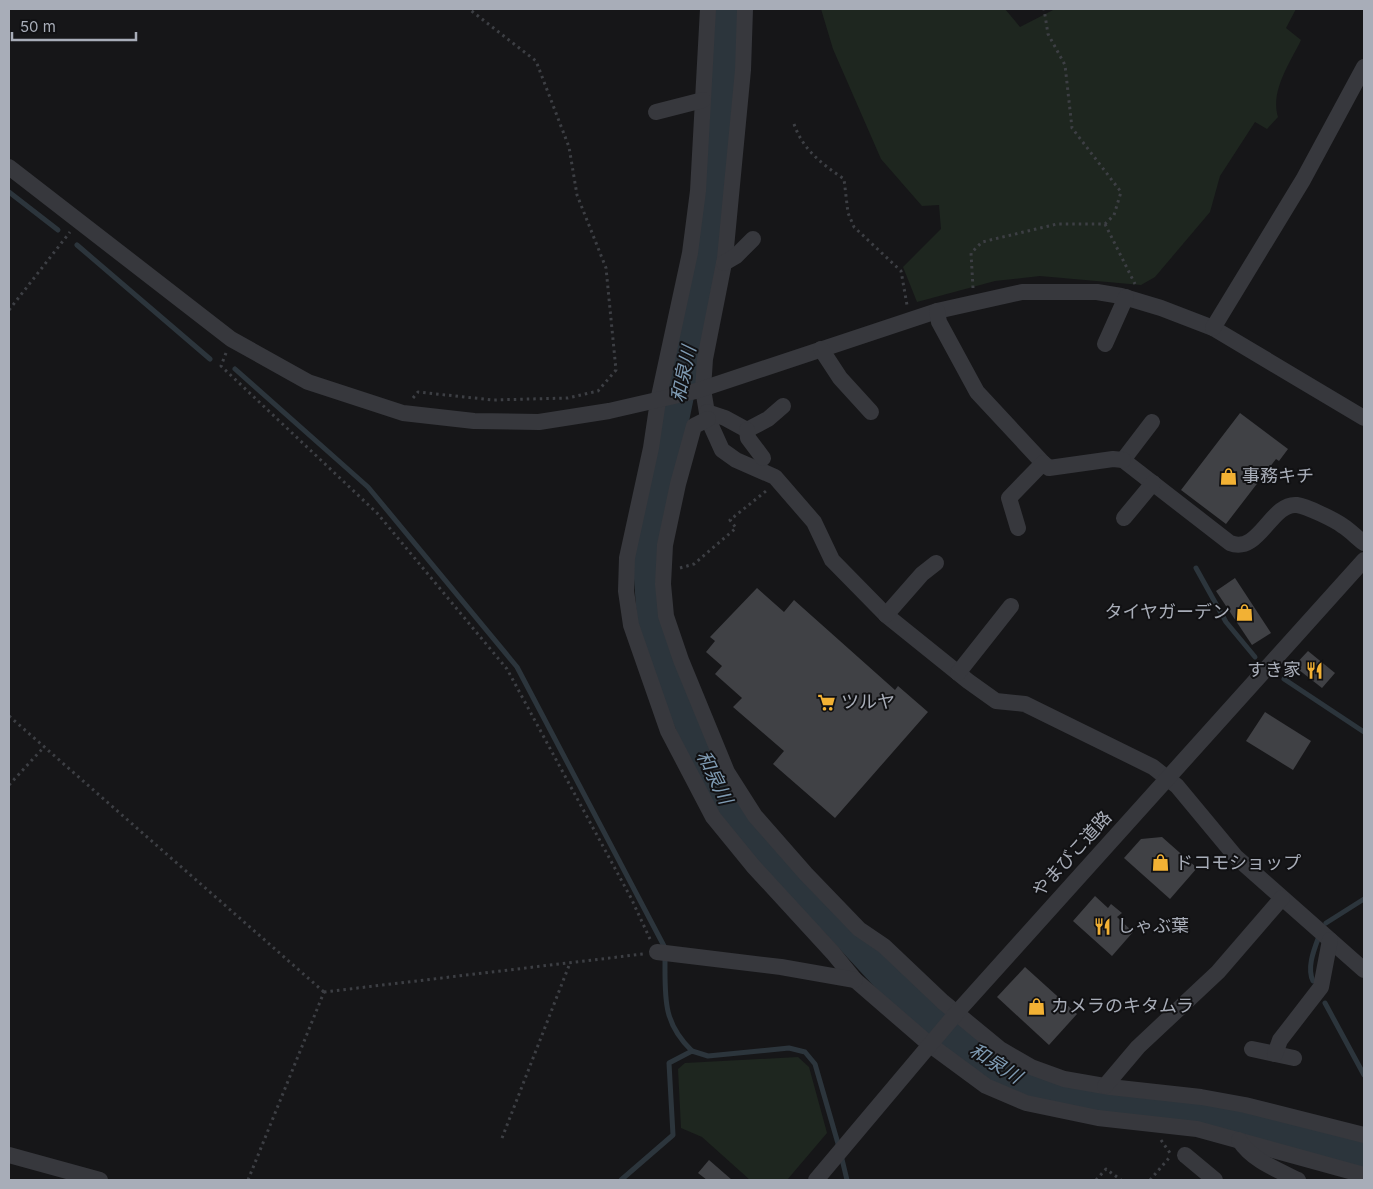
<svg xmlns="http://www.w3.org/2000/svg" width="1373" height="1189" viewBox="0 0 1373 1189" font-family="Inter,'Noto Sans JP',sans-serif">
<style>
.green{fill:#1e261f}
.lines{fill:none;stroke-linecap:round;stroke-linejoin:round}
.stream{stroke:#2c353c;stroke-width:5}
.river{stroke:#2c353c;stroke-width:30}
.building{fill:#404145}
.path{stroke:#3d3f44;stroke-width:3;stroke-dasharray:2.5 4;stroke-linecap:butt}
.minor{stroke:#37383d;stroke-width:16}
.labels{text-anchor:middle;stroke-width:4;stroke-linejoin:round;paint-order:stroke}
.poi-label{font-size:18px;fill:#a8adb8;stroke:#111113;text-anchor:start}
.street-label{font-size:18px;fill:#a8adb8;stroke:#111113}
.water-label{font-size:19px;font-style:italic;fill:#7f9bb3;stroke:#111113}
</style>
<rect width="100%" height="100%" fill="#161618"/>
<g class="green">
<path d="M821,9H1005L1020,27L1055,9H1296L1286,28L1301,40C1290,63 1270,91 1278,117L1267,129L1255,122L1220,176L1210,212L1155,277L1141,285L1040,276L995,281L917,302L903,267L941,229L939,205L922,206L881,159L833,49Z"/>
<polygon points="798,1057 809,1067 827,1133 787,1180 750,1180 702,1137 681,1128 678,1069 685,1063"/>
</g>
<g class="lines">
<g class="stream">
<polyline points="9,192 58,230"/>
<polyline points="77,245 210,359"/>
<polyline points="235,369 368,487 517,667 664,946"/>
<polyline points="1196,568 1226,622 1255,657"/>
<polyline points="1284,679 1364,732"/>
<polyline points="1326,923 1364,899"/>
<path d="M665,961C665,999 663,1023 692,1051"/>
<path d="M1313,981C1307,969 1313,952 1318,939"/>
<polyline points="1325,1003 1364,1075"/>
<polyline points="841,1155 847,1180"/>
<polyline points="621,1180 673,1135 669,1063 692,1051 708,1056 789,1048 805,1052 815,1064 839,1147"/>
</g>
<polyline class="river" points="726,9 718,157 695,318 647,551 652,620 660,653 712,777 730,809 759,847 837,924 896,988 963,1043 1019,1081 1069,1097 1254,1123 1336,1145 1364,1155"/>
</g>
<g class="building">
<polygon points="1240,413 1288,449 1279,461 1276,459 1226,524 1181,490"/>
<polygon points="1235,578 1271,633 1252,645 1216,591"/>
<polygon points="757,588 784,612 794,600 895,690 898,686 928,712 835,818 773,764 784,751 733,707 742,698 715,674 722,666 706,652 715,641 710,637"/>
<polygon points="1308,651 1335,673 1322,688 1294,666"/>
<polygon points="1265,712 1311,741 1293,770 1246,741"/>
<polygon points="1162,837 1197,868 1170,899 1124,858 1141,839"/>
<polygon points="1095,896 1108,908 1111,904 1122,913 1117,917 1133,932 1112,956 1073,921"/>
<polygon points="1025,967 1077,1014 1049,1045 997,997"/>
<polygon points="709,1160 732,1180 707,1180 698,1173"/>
</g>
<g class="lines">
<g class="path">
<path d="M794,124C803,150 822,164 844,179L848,213L854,227L901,271L907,305"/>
<polyline points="1105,224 1135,284"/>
<polyline points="973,288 971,253 982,242 1057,224 1105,224 1114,215 1121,192 1072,128 1065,65 1048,34 1044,9"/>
<polyline points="9,310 70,232"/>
<polyline points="226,353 221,366 377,513 507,669 631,898 650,939"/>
<polyline points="413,398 418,392 493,400 568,398 598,391 616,370 606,268 577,195 569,147 536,61 469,9"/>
<polyline points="680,568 694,564 736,528 730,520 766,491"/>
<polyline points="9,716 324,992"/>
<polyline points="9,785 44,747"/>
<polyline points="324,992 643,954"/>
<polyline points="502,1138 570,963"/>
<polyline points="1161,1140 1170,1153"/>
<polyline points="248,1180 324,992"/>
<polyline points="1096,1180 1106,1169 1121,1180"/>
<polyline points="1150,1180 1169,1158"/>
</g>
<g class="minor">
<polyline points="708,9 698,191 690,253 658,401 651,448 627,558 626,591 631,625 668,731 713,817 753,866 833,953 855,980 929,1044 986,1086 1026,1103 1098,1118 1197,1129 1364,1175"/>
<polyline points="745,9 743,70 725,258 705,359 703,389 708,419 722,450 736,460 775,477 814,522 832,560 886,615 968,681 996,701 1025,704 1153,767 1177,786 1236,857 1364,970"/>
<polyline points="656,112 703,100"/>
<polyline points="9,167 231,339 308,382 403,413 474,421 539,422 609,411 696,391 937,311 1022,292 1097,292 1121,296 1161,308 1213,328 1364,418"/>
<polyline points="724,263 736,256 753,239"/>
<polyline points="937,311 939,322 977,392 1043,463"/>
<polyline points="1213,328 1303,180 1364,67"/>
<polyline points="1105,344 1126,297"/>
<polyline points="821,349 840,378 871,412"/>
<polyline points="707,412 725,418 747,430 768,419 783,406"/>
<polyline points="708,419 694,426 678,484 665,545 663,584 666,616 681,660 727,772 755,816 806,874 859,929 884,946 943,1002 1000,1049 1031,1067 1064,1079 1110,1087 1201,1097 1245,1105 1364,1135"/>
<path d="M1152,422L1123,460L1230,543C1259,555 1271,502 1297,505C1306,506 1335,520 1343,526C1351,531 1357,538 1364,543"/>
<polyline points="747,430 748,438 763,458"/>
<polyline points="1124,518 1153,483"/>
<polyline points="1018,528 1009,498 1043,463 1049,468 1113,459 1123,460"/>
<polyline points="886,615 922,574 936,563"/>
<polyline points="958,673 1011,606"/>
<polyline points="657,952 781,967 855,980"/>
<polyline points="1252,1049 1294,1058"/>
<polyline points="1275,1054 1280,1040 1321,987 1330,940"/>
<polyline points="1105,1086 1138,1047 1218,972 1282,898"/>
<path d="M1239,1140C1253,1161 1276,1169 1298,1180"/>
<polyline points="9,1155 100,1180"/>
<polyline points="1185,1155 1215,1180"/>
<polyline points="816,1180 960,1009 1364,560"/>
</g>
</g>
<defs>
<symbol id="shop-bare" viewBox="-9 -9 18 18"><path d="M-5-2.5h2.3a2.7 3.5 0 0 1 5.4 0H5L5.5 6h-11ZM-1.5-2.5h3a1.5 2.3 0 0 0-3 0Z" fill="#f2b134" stroke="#111113" stroke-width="2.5" paint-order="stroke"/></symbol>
<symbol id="restaurant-bare" viewBox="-9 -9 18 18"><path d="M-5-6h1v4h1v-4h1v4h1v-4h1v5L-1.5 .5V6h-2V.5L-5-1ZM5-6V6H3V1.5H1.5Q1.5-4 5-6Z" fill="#f2b134" stroke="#111113" stroke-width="2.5" paint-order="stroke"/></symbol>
<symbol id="supermarket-bare" viewBox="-9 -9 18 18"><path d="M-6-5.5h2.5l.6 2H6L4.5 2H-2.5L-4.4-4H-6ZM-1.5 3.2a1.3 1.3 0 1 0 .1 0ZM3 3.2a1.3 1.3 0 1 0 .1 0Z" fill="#f2b134" stroke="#111113" stroke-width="2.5" paint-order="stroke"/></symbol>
</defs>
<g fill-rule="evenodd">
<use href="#shop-bare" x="1216" y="464" width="25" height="25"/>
<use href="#shop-bare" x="1232" y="600" width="25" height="25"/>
<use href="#restaurant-bare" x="1302" y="658" width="25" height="25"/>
<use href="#supermarket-bare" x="814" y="690" width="25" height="25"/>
<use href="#shop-bare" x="1148" y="850" width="25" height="25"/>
<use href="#restaurant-bare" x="1090" y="914" width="25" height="25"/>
<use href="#shop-bare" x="1024" y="994" width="25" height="25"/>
</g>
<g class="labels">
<g class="poi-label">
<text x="1242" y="482">事務キチ</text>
<text x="1230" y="618" text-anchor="end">タイヤガーデン</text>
<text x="1301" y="676" text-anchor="end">すき家</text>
<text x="841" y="708">ツルヤ</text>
<text x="1175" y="869">ドコモショップ</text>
<text x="1117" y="932">しゃぶ葉</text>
<text x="1051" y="1012">カメラのキタムラ</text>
</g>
<g class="street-label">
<text transform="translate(1072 854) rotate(-48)" y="6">やまびこ道路</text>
</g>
<g class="water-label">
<text transform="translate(683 374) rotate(-78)" y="7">和泉川</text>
<text transform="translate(715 777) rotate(64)" y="7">和泉川</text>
<text transform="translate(996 1063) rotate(32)" y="7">和泉川</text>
</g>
</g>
<rect width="1373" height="1189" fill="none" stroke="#a8adb8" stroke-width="20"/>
<path d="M12 32v8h124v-8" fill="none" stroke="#a8adb8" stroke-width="2.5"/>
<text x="20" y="32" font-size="15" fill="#a8adb8" stroke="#111113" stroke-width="4" paint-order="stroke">50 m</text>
</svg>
